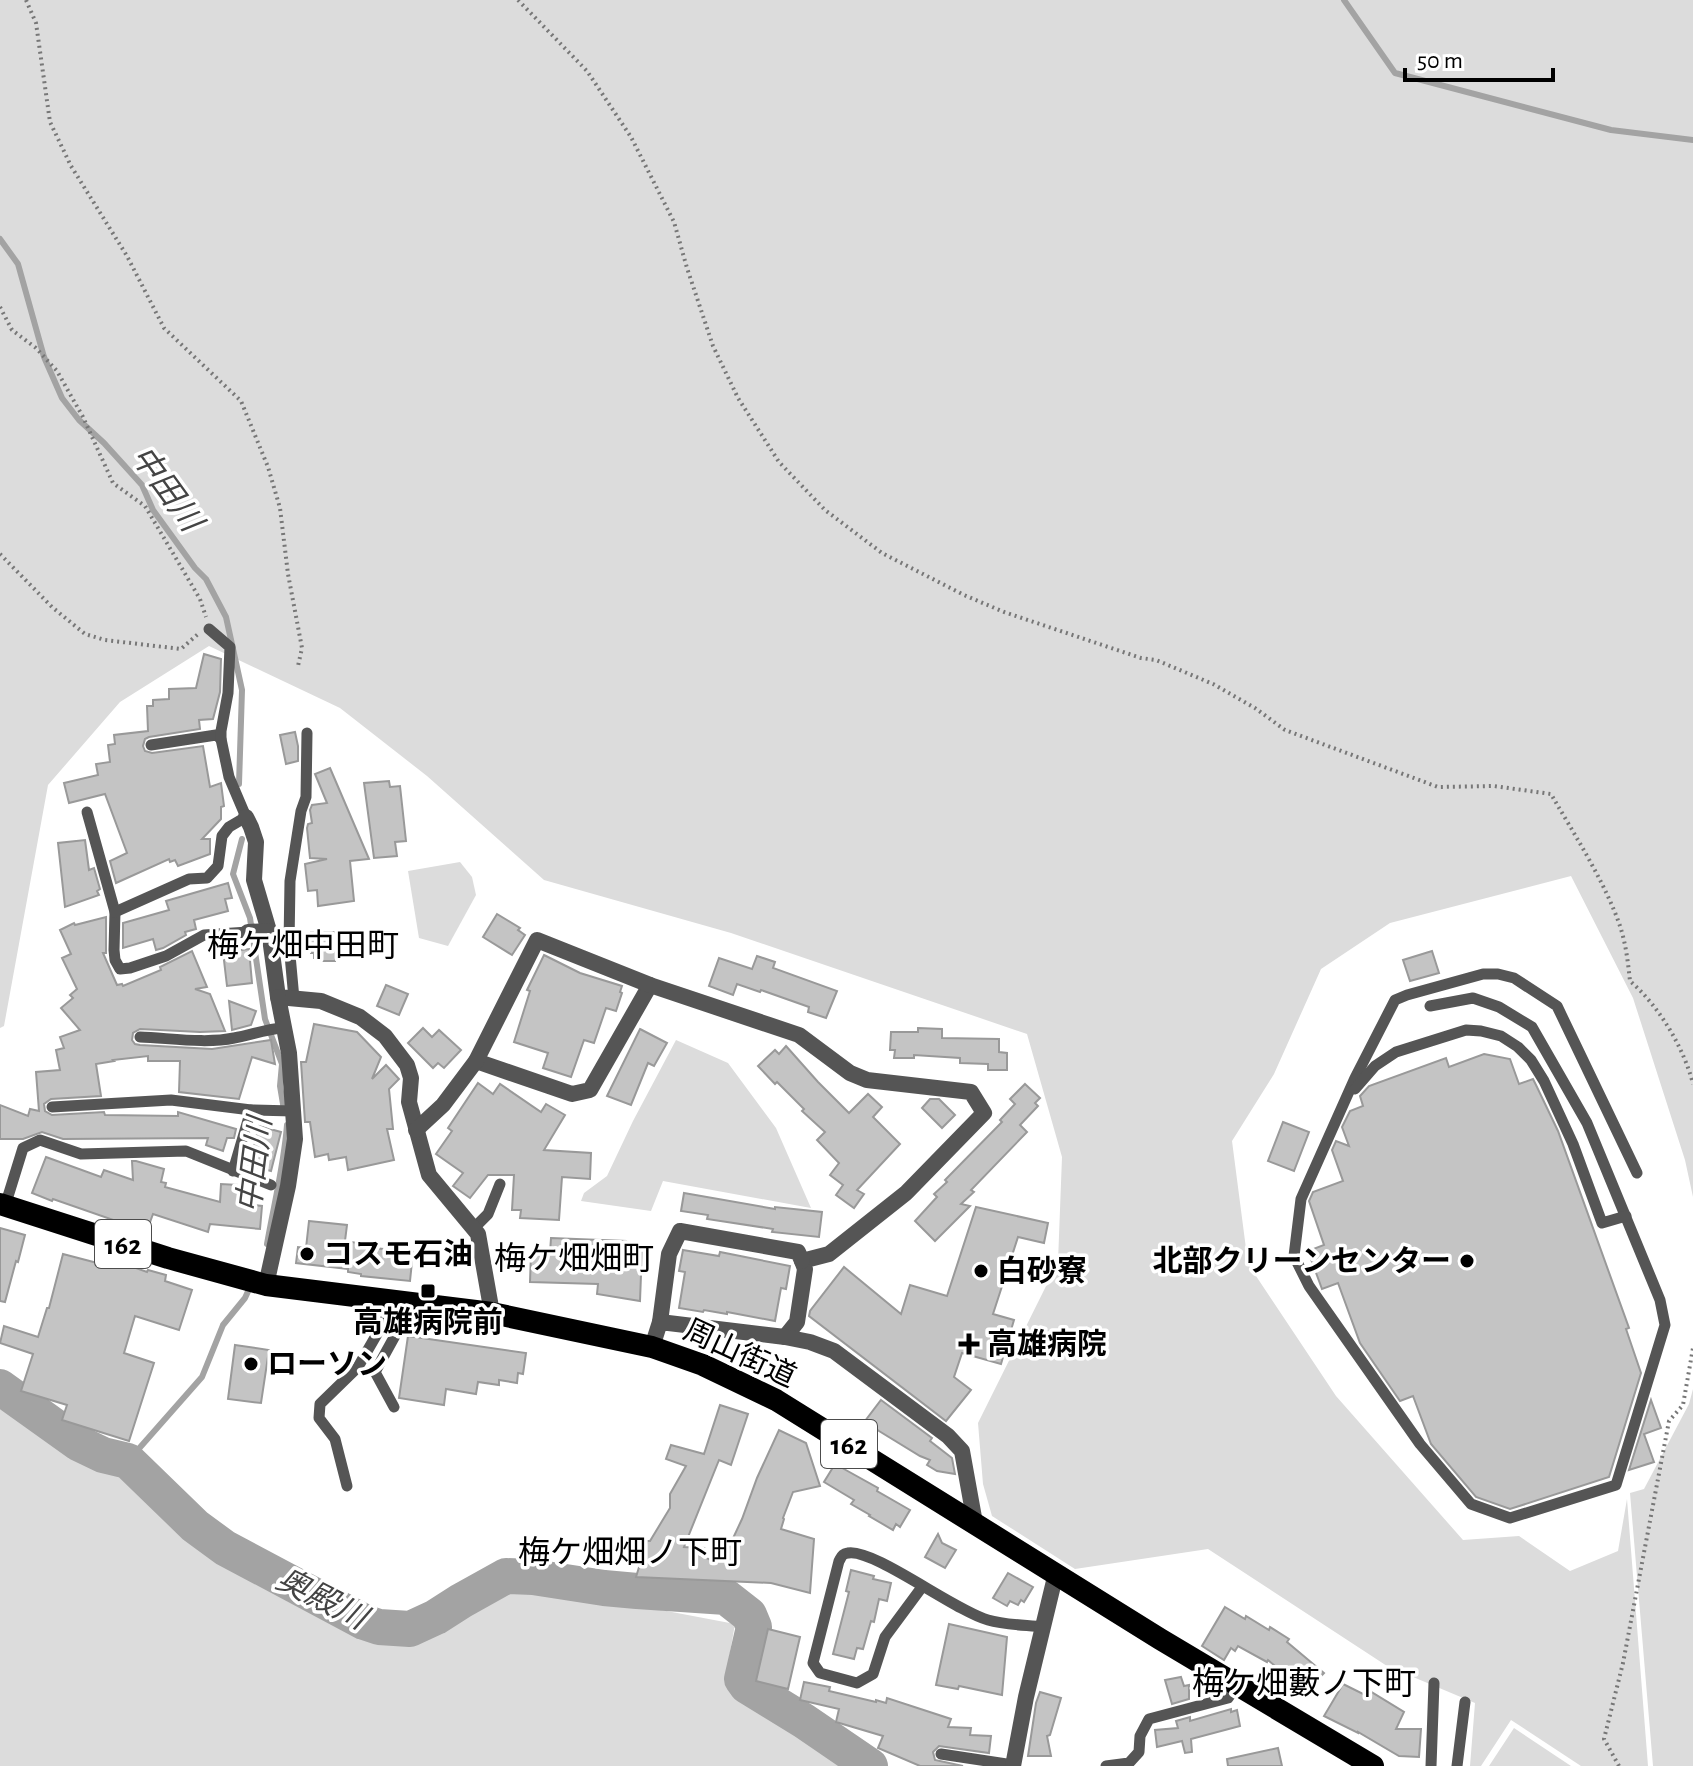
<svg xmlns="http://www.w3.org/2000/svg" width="1693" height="1766" viewBox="0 0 1693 1766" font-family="'Alegreya Sans','Noto Sans JP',sans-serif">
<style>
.green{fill:#dcdcdc}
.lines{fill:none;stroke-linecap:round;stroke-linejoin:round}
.stream{stroke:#a3a3a3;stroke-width:6}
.river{stroke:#a3a3a3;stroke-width:36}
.building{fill:#c4c4c4;stroke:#999;stroke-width:2}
.path{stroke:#777;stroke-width:4;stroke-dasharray:2 4;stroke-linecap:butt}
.service{stroke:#555;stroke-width:11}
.minor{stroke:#555;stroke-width:16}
.trunk{stroke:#000;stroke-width:22}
.poi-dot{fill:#000;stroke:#fff;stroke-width:3}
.labels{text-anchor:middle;stroke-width:7;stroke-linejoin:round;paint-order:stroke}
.shield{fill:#fff;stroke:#4c4c4c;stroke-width:2}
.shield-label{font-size:28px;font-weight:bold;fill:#000}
.poi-label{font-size:30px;font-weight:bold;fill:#000;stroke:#fff;text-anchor:start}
.street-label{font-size:30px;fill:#000;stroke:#fff}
.water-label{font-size:32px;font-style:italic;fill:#444;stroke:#fff}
.neighbourhood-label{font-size:32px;fill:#000;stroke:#fff}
</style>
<rect width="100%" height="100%" fill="#fff"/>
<g class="green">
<polygon points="0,0 1693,0 1693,1197 1685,1160 1633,998 1571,876 1390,923 1321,969 1274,1074 1232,1141 1248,1264 1336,1396 1463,1540 1519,1536 1570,1571 1618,1551 1627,1499 1648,1766 1581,1766 1511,1720 1481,1766 1470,1766 1475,1703 1387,1666 1208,1549 1075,1569 992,1516 983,1484 978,1423 1058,1262 1062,1157 1027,1034 731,933 544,880 427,776 340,708 209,646 120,702 48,785 4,1026 0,1028"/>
<polygon points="460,862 472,877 476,895 448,946 419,938 408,871"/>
<polygon points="676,1040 728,1063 776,1128 811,1208 663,1181 651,1211 581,1201 584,1193 607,1176 633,1121"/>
<polygon points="1693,1389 1693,1766 1653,1766 1630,1493 1644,1489 1689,1404"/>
<polygon points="0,1407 98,1456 155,1495 303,1588 362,1629 403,1627 483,1589 535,1586 735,1624 725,1681 822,1748 842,1766 0,1766"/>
<polygon points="1514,1728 1571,1766 1489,1766"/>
</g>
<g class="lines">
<g class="stream">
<polyline points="1344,0 1395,73 1611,130 1693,140"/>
<polyline points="0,239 18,264 44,357 62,398 79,420 104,443 142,485 153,510 195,568 206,579 226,617 242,690 239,784"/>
<polyline points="242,839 233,874 250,918 265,1019 282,1064 280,1086 284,1110"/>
<path d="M267,1244C274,1204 284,1165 287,1125"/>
<polyline points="128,1461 202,1377 223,1325 245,1298 250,1287"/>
</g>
<polyline class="river" points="0,1387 78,1443 103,1455 128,1461 195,1526 225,1548 364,1622 379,1627 410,1629 436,1617 461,1601 506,1576 533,1577 604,1588 637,1591 726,1597 749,1615 754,1627 742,1679 747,1686 804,1721 870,1766"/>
</g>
<g class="building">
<polygon points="204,654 221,659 220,692 213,719 199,720 200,729 149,737 145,739 143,746 145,751 152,753 203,746 210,787 221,783 224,806 221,807 221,819 202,839 210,839 210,854 178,866 175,860 170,862 169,859 116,883 110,861 127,853 105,794 69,803 64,783 98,775 96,764 110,762 108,745 115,744 114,735 148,731 147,706 153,706 153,700 169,699 169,689 196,688"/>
<polygon points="295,732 298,746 298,761 286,764 280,735"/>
<polygon points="330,768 369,859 350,861 354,901 318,906 317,890 308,891 305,864 327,859 310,858 307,828 308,824 312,823 310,810 312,805 327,803 315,774"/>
<polygon points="389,781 390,787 400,786 406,841 395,842 397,856 374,858 364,783"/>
<polygon points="85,840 89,870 94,868 100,889 97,891 99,895 65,907 58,843"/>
<polygon points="228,883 232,898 225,899 228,911 194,920 196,929 185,932 186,935 163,948 156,950 153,939 123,948 123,923 169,910 166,901"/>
<polygon points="497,914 520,928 518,930 525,935 512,955 483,937"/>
<polygon points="106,917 106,953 103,953 117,985 122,984 123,986 161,970 160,967 192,951 207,987 195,989 210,994 225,1031 200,1032 140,1029 133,1033 132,1040 135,1044 140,1045 212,1049 271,1040 275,1064 252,1057 239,1099 179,1092 180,1061 148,1061 148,1056 113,1060 114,1061 96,1064 101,1096 51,1099 44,1104 45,1111 52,1115 104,1112 105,1115 178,1116 178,1112 236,1129 234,1138 227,1138 223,1151 206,1145 208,1138 63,1139 42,1132 23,1139 0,1139 0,1105 28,1116 30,1109 39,1111 36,1072 60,1070 56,1050 64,1048 60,1037 80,1030 61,1008 73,998 70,995 77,989 62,958 71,954 60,930 74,923 75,925"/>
<polygon points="311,932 335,932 335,961 318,961 318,958 314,958 314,953 311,953"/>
<polygon points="249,949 252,983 227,986 223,952"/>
<polygon points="1432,951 1439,973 1410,981 1403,960"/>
<polygon points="544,955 580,973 622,986 620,992 622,993 616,1011 606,1008 594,1043 584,1040 571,1077 543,1068 548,1053 514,1042 530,991 527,990"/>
<polygon points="757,956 775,962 773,968 837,991 826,1018 808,1012 809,1007 761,990 760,992 737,984 733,995 709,986 719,958 752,969"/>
<polygon points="386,985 408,994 399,1015 377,1006"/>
<polygon points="229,1001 256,1011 251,1025 232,1030"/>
<polygon points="314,1024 357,1032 381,1057 372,1079 386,1065 399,1079 389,1089 393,1129 387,1129 394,1160 348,1170 346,1157 329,1160 328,1154 315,1157 310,1122 305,1122 301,1062 306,1062"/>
<polygon points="423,1028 432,1037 439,1030 461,1050 444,1068 438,1063 433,1068 408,1043"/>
<polygon points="918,1028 942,1029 942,1038 999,1039 999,1052 1007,1053 1007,1070 988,1070 988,1064 960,1063 960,1058 914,1055 914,1058 894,1058 895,1050 890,1050 891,1032 918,1032"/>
<polygon points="640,1029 667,1043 654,1066 648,1063 631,1105 607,1096"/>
<polygon points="786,1046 818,1082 849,1113 868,1094 882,1107 873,1117 900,1144 857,1190 864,1194 854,1208 836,1195 843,1185 830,1175 839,1163 817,1140 825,1132 802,1111 804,1109 777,1082 775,1084 758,1066 775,1050 779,1054"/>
<polygon points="1484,1054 1510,1059 1519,1084 1533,1079 1536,1085 1558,1131 1629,1328 1626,1329 1641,1373 1609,1477 1510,1509 1476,1497 1431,1444 1413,1396 1400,1401 1360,1343 1338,1283 1322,1289 1308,1251 1324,1245 1309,1201 1313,1192 1343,1181 1332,1150 1336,1141 1349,1146 1342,1127 1350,1111 1363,1106 1360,1096 1369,1086 1446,1058 1449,1067"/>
<polygon points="478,1083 493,1094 500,1084 541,1112 546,1104 565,1115 544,1150 591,1153 590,1179 562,1177 559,1220 520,1218 521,1210 512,1210 514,1175 488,1175 470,1198 453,1186 463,1173 436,1154 452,1131 448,1128"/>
<polygon points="1025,1084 1040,1098 1035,1103 1038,1106 1020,1125 1027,1132 971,1190 974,1192 961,1204 970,1206 935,1241 915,1221 937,1197 934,1194 947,1182 945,1180 1002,1122 1000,1120 1015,1104 1010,1099"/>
<polygon points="930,1099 939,1099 955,1115 942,1128 922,1108"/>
<polygon points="1283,1122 1309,1132 1294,1171 1268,1161"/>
<polygon points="259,1126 281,1132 271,1171 249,1165"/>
<polygon points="46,1157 101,1177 104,1170 133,1180 132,1161 136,1161 164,1169 161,1182 166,1183 165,1187 220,1202 221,1184 238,1185 237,1203 262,1206 260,1229 210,1224 208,1232 153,1214 149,1225 141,1222 139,1229 53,1199 52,1201 32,1193"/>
<polygon points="684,1193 775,1209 775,1207 822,1212 819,1237 772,1232 773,1229 707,1219 708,1215 681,1211"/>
<polygon points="976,1207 1048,1223 1044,1243 1018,1237 993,1314 1014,1320 1001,1364 962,1353 954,1377 971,1390 946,1421 809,1316 810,1311 844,1267 901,1314 910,1285 947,1296"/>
<polygon points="309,1221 347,1225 345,1241 364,1244 364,1247 413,1252 410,1281 361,1276 361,1274 348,1272 348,1269 296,1263 298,1247 306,1248"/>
<polygon points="0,1228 25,1235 18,1262 16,1261 5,1302 0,1301"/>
<polygon points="551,1238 626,1241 625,1248 642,1249 640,1301 597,1294 598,1284 530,1282 531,1253 550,1253"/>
<polygon points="683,1250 719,1256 720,1252 790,1266 786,1289 781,1288 775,1321 727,1312 727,1314 704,1310 703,1312 679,1308 685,1272 679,1271"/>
<polygon points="63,1254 105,1265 108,1258 147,1272 148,1270 166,1275 165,1281 192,1290 179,1330 135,1316 124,1353 154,1363 129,1441 62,1420 67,1405 21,1391 33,1354 0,1343 4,1326 38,1337 47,1308 49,1308"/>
<polygon points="408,1336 526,1353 523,1374 518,1373 517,1383 499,1380 499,1385 478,1382 476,1394 446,1389 444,1405 399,1398"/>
<polygon points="235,1345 269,1350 261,1403 228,1399"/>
<polygon points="881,1400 932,1438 930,1441 952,1458 955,1474 937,1471 927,1465 930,1460 920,1456 879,1431 865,1421"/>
<polygon points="1651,1400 1661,1428 1644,1434 1654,1462 1629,1470"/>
<polygon points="720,1405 748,1414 731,1465 719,1460 684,1547 704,1548 701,1556 716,1562 723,1549 728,1549 742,1519 757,1478 779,1430 806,1443 820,1486 793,1492 783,1518 784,1519 781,1529 814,1539 810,1593 771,1583 636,1577 647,1541 650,1541 670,1508 670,1494 686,1466 666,1459 671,1445 704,1454"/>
<polygon points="835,1464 878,1488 877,1491 910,1510 900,1527 896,1524 893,1530 869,1516 870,1515 851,1504 854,1500 824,1482"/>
<polygon points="938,1534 942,1543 956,1550 945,1568 925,1557"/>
<polygon points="851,1570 874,1576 873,1579 891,1583 887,1601 879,1599 874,1622 871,1621 863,1649 857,1648 854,1659 833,1654 849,1592 846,1591"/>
<polygon points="1008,1573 1033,1587 1024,1602 1021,1600 1018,1605 1010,1601 1007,1606 993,1598"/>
<polygon points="1225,1607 1245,1619 1246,1616 1269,1630 1270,1627 1289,1639 1287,1642 1324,1673 1306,1692 1268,1660 1267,1662 1238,1646 1235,1651 1231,1648 1224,1660 1202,1646"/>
<polygon points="949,1624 1007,1637 1002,1695 959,1686 958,1689 936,1685"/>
<polygon points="768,1629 800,1637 788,1689 756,1681"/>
<polygon points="1181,1677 1184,1686 1189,1685 1189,1699 1172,1704 1165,1680"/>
<polygon points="804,1682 830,1687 829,1691 876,1702 876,1700 886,1703 887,1698 951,1719 948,1727 971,1728 970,1735 991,1736 989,1753 939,1746 933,1752 935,1760 963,1766 920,1766 878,1748 883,1736 836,1722 839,1709 800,1700"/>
<polygon points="1343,1684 1365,1695 1368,1690 1404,1712 1396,1729 1421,1729 1419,1757 1399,1756 1358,1732 1358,1733 1324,1716"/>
<polygon points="1040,1692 1061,1698 1050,1735 1047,1736 1051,1756 1028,1756 1036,1703"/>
<polygon points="1231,1709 1231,1712 1237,1710 1240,1726 1191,1739 1192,1752 1185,1753 1182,1741 1157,1747 1155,1730 1178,1728 1176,1721 1190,1717 1190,1721"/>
<polygon points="1278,1748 1282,1766 1228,1766 1227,1759"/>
</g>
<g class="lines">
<g class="path">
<polyline points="26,0 36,23 50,122 71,166 127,256 164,328 241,401 268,467 280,508 288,574 302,648 298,666"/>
<path d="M518,0L587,71L631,137L674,222L687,268L713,346L738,398L779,462L825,510L882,553L964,595L1004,612L1141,658L1156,660L1213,684L1255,708L1285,730L1438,787L1494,786L1551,794C1574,834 1605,882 1620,926C1626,944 1628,963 1630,981C1659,1006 1684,1048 1693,1084"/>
<polyline points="0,307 12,330 36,348 57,371 83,417 113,483 145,506 200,599 206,617"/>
<polyline points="0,554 52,607 85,634 105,640 181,649 198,634"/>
<polyline points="1619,1766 1604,1739 1623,1663 1669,1421 1683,1405 1693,1348"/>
</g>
<g class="service">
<polyline points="151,745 216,735 221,739"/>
<polyline points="87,812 115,912 114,950 115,960 120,969 130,968 166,956 204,935 248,932"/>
<polyline points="115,912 189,879 207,878 218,866 222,836 229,827 246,817 229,777 221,739 221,731 228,693 230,647 209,629"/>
<polyline points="294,999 289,944 290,881 301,811 306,797 307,733"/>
<polyline points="1430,1006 1473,998 1499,1007 1532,1027 1587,1123 1660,1300 1665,1325 1616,1485 1510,1518 1471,1504 1420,1444 1309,1286 1294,1256 1301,1199 1355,1078 1395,1000 1407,995 1483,974 1498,974 1514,978 1557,1006 1637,1173"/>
<path d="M140,1037C169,1038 206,1044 234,1038C251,1035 266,1029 283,1028"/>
<polyline points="1355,1089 1375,1066 1396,1052 1466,1030 1481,1031 1501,1036 1518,1047 1531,1060 1544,1081 1573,1144 1602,1223 1626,1216"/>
<polyline points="52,1107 171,1100 251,1110 293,1111"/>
<polyline points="233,1171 251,1110"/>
<polyline points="5,1206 23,1148 40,1140 81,1154 186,1151 271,1185"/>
<polyline points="473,1229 488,1214 500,1184"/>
<polyline points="394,1407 375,1372 413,1303"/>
<polyline points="347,1486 335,1439 319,1418 320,1404 358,1367 396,1301"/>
<path d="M922,1587L885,1637L873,1674L857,1683L820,1673L813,1663L839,1561C842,1556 842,1554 848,1553C873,1548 955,1611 988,1620C1005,1625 1025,1625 1043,1627"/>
<polyline points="941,1754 1013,1765"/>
<polyline points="1106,1766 1129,1763 1139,1752 1140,1736 1149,1719 1228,1698 1237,1685"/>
<polyline points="1431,1766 1434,1683"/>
<polyline points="1457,1766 1465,1702"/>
</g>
<g class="minor">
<polyline points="246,817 251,827 256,842 254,880 269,931 278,997 321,1001 360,1017 385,1036 407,1065 411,1078 409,1102 429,1175 478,1234 492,1313"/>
<polyline points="248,932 269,931"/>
<polyline points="476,1061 572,1094 590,1090 650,985"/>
<polyline points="416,1130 443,1105 476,1061 537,940 650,985 799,1035 850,1073 867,1080 971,1092 984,1113 906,1193 829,1254 802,1261 805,1269 797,1322 785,1337"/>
<polyline points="266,1285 288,1186 295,1139 289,1053 278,997"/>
<polyline points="660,1322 669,1254 680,1231 798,1252 802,1261"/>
<polyline points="652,1347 660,1322 785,1337 810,1342 834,1351 948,1436 962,1451 975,1523"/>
<polyline points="1013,1766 1026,1697 1056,1573"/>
</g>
<polyline class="trunk" points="0,1204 168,1258 266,1285 492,1313 652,1347 703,1365 776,1400 1160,1639 1373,1766"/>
</g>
<g class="poi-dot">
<circle cx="307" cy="1254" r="8"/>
<circle cx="1467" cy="1261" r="8"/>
<circle cx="981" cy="1271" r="8"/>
<rect x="420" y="1283" width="16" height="16" rx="4"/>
<path d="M965 1332h8v8h8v8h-8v8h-8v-8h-8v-8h8z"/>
<circle cx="251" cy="1364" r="8"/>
</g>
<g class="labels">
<g class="shield">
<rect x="95" y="1220" width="56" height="48" rx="6"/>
<rect x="821" y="1420" width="56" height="48" rx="6"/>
</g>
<g class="shield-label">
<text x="123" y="1254">162</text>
<text x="849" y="1454">162</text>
</g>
<g class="poi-label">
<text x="323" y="1264">コスモ石油</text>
<text x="1451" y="1271" text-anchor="end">北部クリーンセンター</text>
<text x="997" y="1281">白砂寮</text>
<text x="428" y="1332" text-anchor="middle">高雄病院前</text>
<text x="987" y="1354">高雄病院</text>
<text x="267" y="1374">ローソン</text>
</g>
<g class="street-label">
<text transform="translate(740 1353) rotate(25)" y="10">周山街道</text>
</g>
<g class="water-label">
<text transform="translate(167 488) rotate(54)" y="11">中田川</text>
<text transform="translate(254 1165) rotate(-83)" y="11">中田川</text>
<text transform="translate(322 1598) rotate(27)" y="11">奥殿川</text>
</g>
<g class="neighbourhood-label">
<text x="303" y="956">梅ケ畑中田町</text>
<text x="574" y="1269">梅ケ畑畑町</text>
<text x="630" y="1563">梅ケ畑畑ノ下町</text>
<text x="1304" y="1694">梅ケ畑藪ノ下町</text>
</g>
</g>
<path d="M1405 68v12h148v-12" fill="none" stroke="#000000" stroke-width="4"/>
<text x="1417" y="68" font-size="24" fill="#000000" stroke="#ffffff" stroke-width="6" paint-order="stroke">50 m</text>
</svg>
